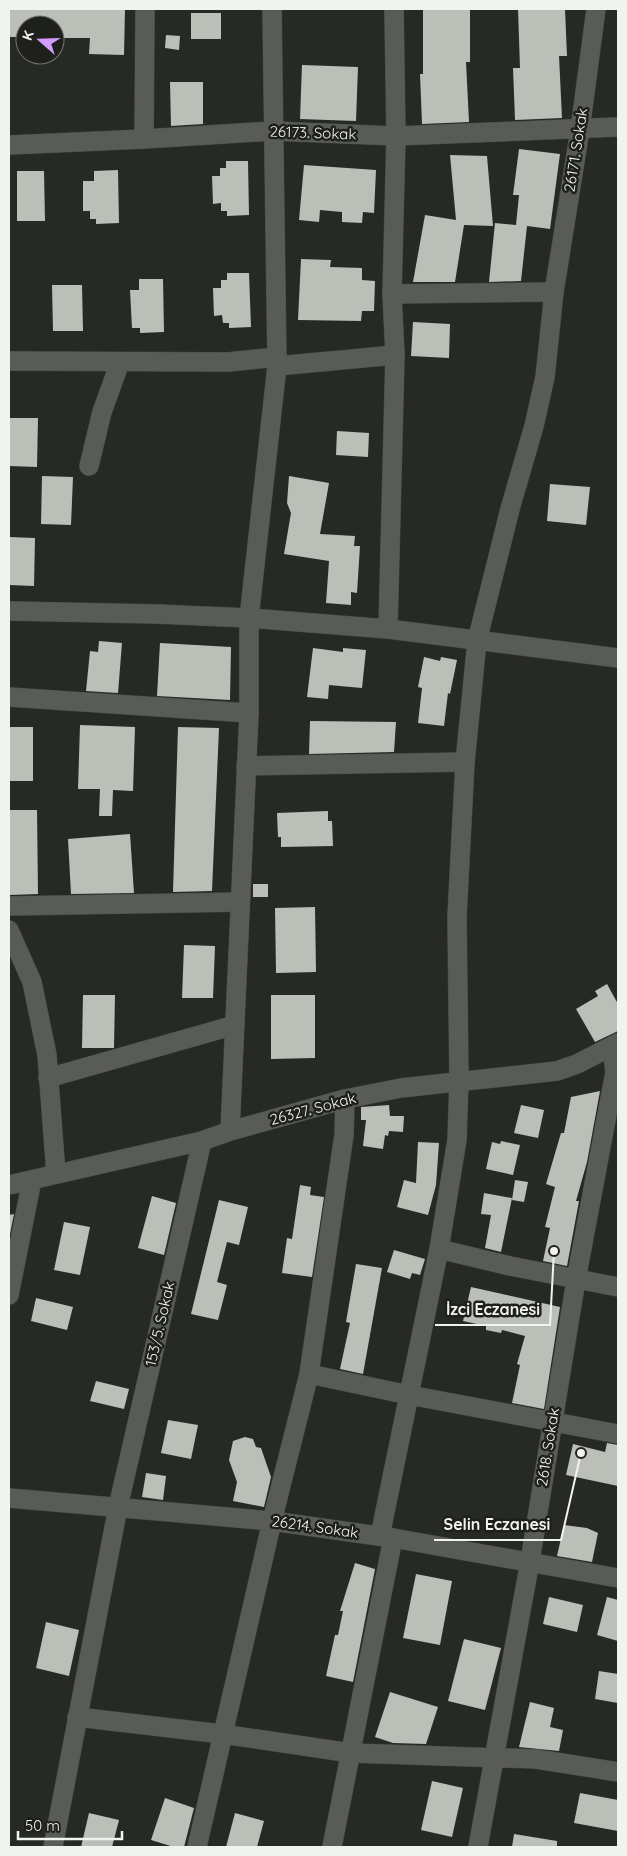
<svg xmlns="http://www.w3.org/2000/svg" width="627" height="1856" viewBox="0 0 627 1856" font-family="Quicksand,sans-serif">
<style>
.building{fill:#bbbfb7}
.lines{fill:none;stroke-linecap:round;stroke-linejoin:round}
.minor-casing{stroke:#464943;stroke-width:20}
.minor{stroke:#595c56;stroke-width:19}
.labels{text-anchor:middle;stroke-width:5;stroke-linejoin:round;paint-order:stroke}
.street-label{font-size:15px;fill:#f1f3ef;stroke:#1e201b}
.leader{fill:none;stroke:#f1f3ef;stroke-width:2}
.callout-dot{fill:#f1f3ef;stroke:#1e201b;stroke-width:2}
.callout-label{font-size:16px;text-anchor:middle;font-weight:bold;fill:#f1f3ef;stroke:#1e201b;stroke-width:5;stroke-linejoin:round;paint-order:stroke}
</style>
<rect width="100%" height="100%" fill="#272a24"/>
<g class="building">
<polygon points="9,9 125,9 124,55 89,54 90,38 55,38 55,25 25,25 25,37 9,37"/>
<polygon points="470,9 470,62 466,62 469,122 422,124 420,74 423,74 423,10"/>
<polygon points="518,9 565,9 567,56 559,56 562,118 515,120 513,68 520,68"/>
<rect x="191" y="13" width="30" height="26"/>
<polygon points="166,35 180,36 179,50 165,48"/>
<polygon points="302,65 358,67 356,121 300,119"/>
<polygon points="170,82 203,82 203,124 171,126"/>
<polygon points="519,149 560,154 550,229 527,226 521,281 489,282 495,223 516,225 519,195 513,195"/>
<polygon points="450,155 487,156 493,226 464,225 455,282 413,282 425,215 456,220"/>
<polygon points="226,161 248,161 249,215 227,216 227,211 221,211 221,203 213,204 212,176 220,176 220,168 226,168"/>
<polygon points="304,165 376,170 374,213 363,212 362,223 342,222 342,212 320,210 319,222 299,220"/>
<polygon points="118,170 119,223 96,224 96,219 90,219 90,211 83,211 83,181 94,181 94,171"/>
<polygon points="17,171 44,171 45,221 17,221"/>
<polygon points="301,259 331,260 330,267 362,268 362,280 375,281 374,311 362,311 361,321 298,320"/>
<polygon points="227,273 249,273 251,327 229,328 229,323 223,323 222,315 214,316 213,288 221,288 221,280 227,280"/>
<polygon points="139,279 163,279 164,332 140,333 140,328 132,328 130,290 139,290"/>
<polygon points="52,285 82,285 83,331 53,331"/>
<polygon points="413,322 450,324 449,358 411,356"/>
<polygon points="9,418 38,418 37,467 9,466"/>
<polygon points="337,431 369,433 368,457 336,455"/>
<polygon points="42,476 73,477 71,525 41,524"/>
<polygon points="289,476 329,483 320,534 355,536 354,546 360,546 357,593 351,592 351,605 326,603 329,561 284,554 291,513 287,503"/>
<polygon points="550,484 590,487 586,525 547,521"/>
<polygon points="9,537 35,538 34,586 9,585"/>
<polygon points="99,641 122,643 118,693 86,691 90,651 98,652"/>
<polygon points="160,643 231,647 230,700 157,696"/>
<polygon points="313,648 343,652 343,648 366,650 362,688 329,685 328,699 307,697"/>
<polygon points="424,657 440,661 441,657 457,660 450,694 448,693 444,726 418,723 422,688 418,687"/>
<polygon points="310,721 396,722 394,752 309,754"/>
<polygon points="80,725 135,727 133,791 113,790 112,816 99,816 100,789 78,789"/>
<rect x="9" y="727" width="24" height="54"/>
<polygon points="178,727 219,728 212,891 173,892"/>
<polygon points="9,810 37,810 38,894 9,895"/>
<polygon points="328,811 328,821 332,821 333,846 281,847 281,837 278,837 277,813"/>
<polygon points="130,834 134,893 71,894 68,839"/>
<rect x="253" y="884" width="15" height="13"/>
<polygon points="315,907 316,972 276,973 275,908"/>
<polygon points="184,945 215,946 213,998 182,998"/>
<polygon points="607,984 618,1004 618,1031 595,1042 576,1009 598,996 595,991"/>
<polygon points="83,995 115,995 114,1048 82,1048"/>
<polygon points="271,995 315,995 315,1058 271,1059"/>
<polygon points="600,1091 587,1162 576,1201 579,1201 567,1266 543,1261 550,1228 545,1227 555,1187 546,1184 561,1133 564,1133 571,1097"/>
<polygon points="389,1105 390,1116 404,1116 403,1132 389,1131 388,1136 385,1135 383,1149 363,1146 366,1120 361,1120 361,1107"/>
<polygon points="521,1105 544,1110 538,1138 514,1133"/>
<polygon points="501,1141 520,1145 513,1175 486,1169 492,1142 500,1144"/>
<polygon points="418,1142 439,1143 436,1185 428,1215 397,1207 404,1180 416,1183"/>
<polygon points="515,1180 528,1182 524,1202 512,1200"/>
<polygon points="300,1185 311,1187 310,1195 324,1197 312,1277 282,1273 287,1238 292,1239"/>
<polygon points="484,1193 512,1198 501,1252 485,1248 491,1215 481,1214"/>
<polygon points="152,1196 176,1203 164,1255 138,1248"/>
<polygon points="219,1200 248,1207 239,1245 227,1242 217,1282 227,1285 218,1320 191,1314"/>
<polygon points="14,1214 9,1239 9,1215"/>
<polygon points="64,1222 90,1227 80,1275 54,1270"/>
<polygon points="394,1250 425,1259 420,1275 412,1273 410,1279 387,1272"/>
<polygon points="356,1264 382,1268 363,1374 340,1369 350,1323 346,1322"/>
<polygon points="471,1287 560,1307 544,1409 512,1403 520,1365 517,1364 525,1336 502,1330 501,1333 486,1330 486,1326 463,1321"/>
<polygon points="36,1298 73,1307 67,1330 31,1321"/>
<polygon points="96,1381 129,1389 124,1409 90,1401"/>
<polygon points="168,1420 198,1425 191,1459 161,1453"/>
<polygon points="245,1437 253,1439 256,1447 261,1448 271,1477 264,1507 233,1501 237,1482 229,1460 233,1441"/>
<polygon points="607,1443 618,1445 618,1486 566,1475 573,1444 605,1452"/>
<polygon points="146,1473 166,1476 163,1500 142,1497"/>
<polygon points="564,1525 587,1528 598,1533 592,1562 557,1556"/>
<polygon points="355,1563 375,1569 353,1682 326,1676 335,1635 338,1635 343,1611 340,1611"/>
<polygon points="416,1574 452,1581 440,1645 403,1638"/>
<polygon points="549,1597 583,1605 577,1632 543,1624"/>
<polygon points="607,1597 618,1600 618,1641 597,1635"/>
<polygon points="46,1622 79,1630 69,1676 36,1668"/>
<polygon points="464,1639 501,1648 485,1710 448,1701"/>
<polygon points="599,1671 618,1674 618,1703 595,1699"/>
<polygon points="390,1692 438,1707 426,1744 393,1743 375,1737"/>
<polygon points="530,1702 554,1708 550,1727 563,1730 559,1751 519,1747"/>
<polygon points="432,1781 463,1788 452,1837 421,1830"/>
<polygon points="580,1793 618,1800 618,1831 574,1823"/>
<polygon points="165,1798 194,1808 184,1847 174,1847 151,1840"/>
<polygon points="89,1813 119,1820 112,1847 81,1847"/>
<polygon points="235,1813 264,1821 257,1847 226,1847"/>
<polygon points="514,1834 557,1841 557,1847 512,1847"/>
</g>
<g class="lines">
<defs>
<g id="minor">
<polyline points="144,139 145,9"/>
<polyline points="9,145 144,139 273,131 396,136 618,127"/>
<polyline points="392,294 554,292"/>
<polyline points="9,361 228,362 277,357"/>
<polyline points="277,366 395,355"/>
<polyline points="89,466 102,412 120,362"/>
<polyline points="9,611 157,614 249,618 388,629 618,658"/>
<polyline points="388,629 395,355 392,294 396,136 394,9"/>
<polyline points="9,697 249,713"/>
<polyline points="246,766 465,762"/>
<polyline points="9,906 240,902"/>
<polyline points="9,930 32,982 47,1055 56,1174"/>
<polyline points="48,1078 235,1025"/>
<polyline points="230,1131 249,713 249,618 277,366 272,9"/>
<polyline points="9,1185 202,1141 230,1131 345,1099 401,1088 557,1071 577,1064 618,1043"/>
<polyline points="439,1249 510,1266 618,1287"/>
<polyline points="9,1295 32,1180"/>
<polyline points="309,1374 409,1395 618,1434"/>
<polyline points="9,1498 272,1521 393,1538 618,1578"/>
<polyline points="380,1536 439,1249 457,1140 459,1080 457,917 465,762 477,641 510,509 534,426 545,377 554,292 580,130 596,9"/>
<polyline points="77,1717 222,1734 351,1753 536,1759 618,1772"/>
<polyline points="53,1847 118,1507 202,1141"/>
<polyline points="197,1847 272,1521 309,1374 344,1135 345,1099"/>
<polyline points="332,1847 393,1538"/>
<polyline points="478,1847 530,1561 576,1280 615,1072 612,1047"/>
</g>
</defs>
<use href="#minor" class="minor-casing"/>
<use href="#minor" class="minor"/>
</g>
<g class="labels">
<g class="street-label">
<text transform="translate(313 133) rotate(2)" y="5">26173. Sokak</text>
<text transform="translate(576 150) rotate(-81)" y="5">26171. Sokak</text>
<text transform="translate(313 1109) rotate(-15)" y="5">26327. Sokak</text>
<text transform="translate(160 1324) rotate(-77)" y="5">153/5. Sokak</text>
<text transform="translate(548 1447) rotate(-81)" y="5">2618. Sokak</text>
<text transform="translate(315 1527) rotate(8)" y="5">26214. Sokak</text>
</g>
</g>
<path class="leader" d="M554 1251L550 1325H435M581 1453L561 1540H434"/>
<g class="callout-dot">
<circle cx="554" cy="1251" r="5"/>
<circle cx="581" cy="1453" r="5"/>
</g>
<g class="callout-label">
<text x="493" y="1315">İzci Eczanesi</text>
<text x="497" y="1530">Selin Eczanesi</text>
</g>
<rect width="627" height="1856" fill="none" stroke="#f1f3ef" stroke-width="20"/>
<g transform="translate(40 40) rotate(290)"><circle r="24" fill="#1e201b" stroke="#727470"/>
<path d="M0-4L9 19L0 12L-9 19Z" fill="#d29dfd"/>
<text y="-8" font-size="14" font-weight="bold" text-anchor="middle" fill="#f1f3ef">K</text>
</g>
<path d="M18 1831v8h104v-8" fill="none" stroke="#f1f3ef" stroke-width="2.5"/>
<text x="25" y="1831" font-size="15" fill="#f1f3ef" stroke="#1e201b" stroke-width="4" paint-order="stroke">50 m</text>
</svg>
